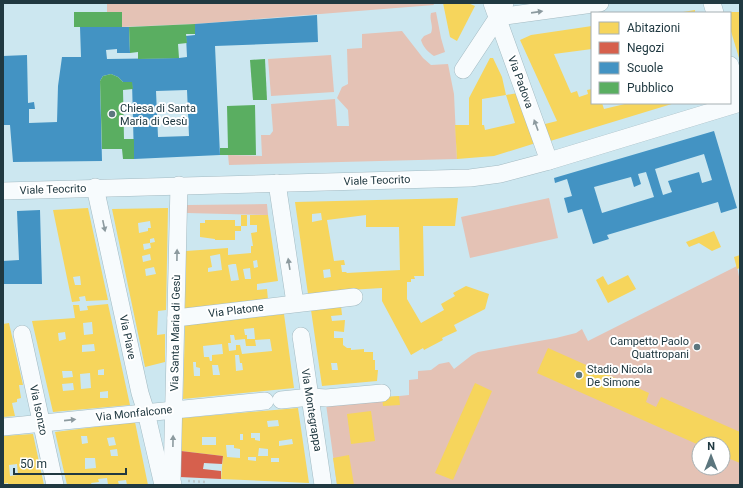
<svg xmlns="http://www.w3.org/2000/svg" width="743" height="488" viewBox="0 0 743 488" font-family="Roboto,sans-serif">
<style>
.green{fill:#e4c2b5;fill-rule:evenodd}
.homes{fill:#f6d55c;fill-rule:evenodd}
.shops{fill:#d6604d}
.schools{fill:#4393c3;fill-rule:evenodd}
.public{fill:#5aae61}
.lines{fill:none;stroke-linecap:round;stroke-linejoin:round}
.minor-casing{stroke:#a3bac2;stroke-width:18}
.path{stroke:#bec8cc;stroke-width:2.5;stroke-dasharray:2 3;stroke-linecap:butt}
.minor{stroke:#f7fbfd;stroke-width:17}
.oneway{fill:#8c9a9f}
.poi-dot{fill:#5c767e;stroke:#fff;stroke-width:1.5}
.labels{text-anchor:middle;stroke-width:4;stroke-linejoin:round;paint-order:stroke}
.street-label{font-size:11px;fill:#203941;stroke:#fff}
.poi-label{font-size:11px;fill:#203941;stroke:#fff;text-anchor:start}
</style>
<rect width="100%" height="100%" fill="#cce7f0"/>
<g class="green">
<polygon points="107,3 433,3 434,5 195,24 122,27 122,12 107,12"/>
<path d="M436,12L441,38L445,52L434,56C428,52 423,47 421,40L424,36L431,33C434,26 429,20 431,13Z"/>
<polygon points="402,31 423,58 431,65 448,64 454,94 457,159 229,165 228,155 262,156 261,135 270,135 273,131 271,104 335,99 337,126 349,126 348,110 337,98 342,87 348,84 347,49 362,48 362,34"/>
<polygon points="331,55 334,92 271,96 268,59"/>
<polygon points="549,198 558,238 470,258 461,217"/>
<polygon points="267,204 268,215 187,213 187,205"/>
<path d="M737,266L740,282V485H337L326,404L409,395V380L418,379V371L431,370L439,364L449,362L454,369L472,355L478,352L556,338L576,333L582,329L588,341ZM699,444H723V468H699Z"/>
</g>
<g class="homes">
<polygon points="443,3 468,3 475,6 457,41 450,37"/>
<polygon points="695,10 695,13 683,13 683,12"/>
<polygon points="730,12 740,12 740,58 739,58 730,28"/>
<polygon points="592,26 592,49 554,54 571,93 577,91 579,97 588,94 587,90 592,89 592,103 602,103 604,109 629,103 675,103 547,142 541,125 557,121 520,40 531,35"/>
<path d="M490,58H493L502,77L506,95L518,93L539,142L494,156L457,159L455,125H469V98ZM506,95L515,123L485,130L484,125H482V99Z"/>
<path d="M458,198L455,226H423L424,276H414L415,279H411V282H407V299L421,323L444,310L441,304L455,296L453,293L466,286L489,294L485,309L454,325L457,331L442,338L443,340L424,350L423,348L411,355L382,301V288L349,290L308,294L295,202ZM321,213L322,220L312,222V214ZM366,215V227H399L400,270L347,273L346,272H342L341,265H345L344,260L334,261L327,220ZM330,269L331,277L324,278L323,270Z"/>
<path d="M88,208L108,300L86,301L85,296L79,297L80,301L72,302L53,210ZM80,276L81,285H75L73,277Z"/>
<path d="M168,208L166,310L158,311L157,335L165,334V362L145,367L112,209ZM150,221L151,228H148V231L139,233L138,223ZM154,238L155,242L150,243L151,248L144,250L143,244L150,243V239ZM150,254L151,260L143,262L142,256ZM154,267L156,274L146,276L145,269Z"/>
<rect x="241" y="215" width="6" height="11"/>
<path d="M250,215H268L278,281L257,284V290L267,289L268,300L185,310L186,251L228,248V255L251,253V246H253L251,233L257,232V225H250ZM220,254L222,270L208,272V268L212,267L210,256ZM257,260L258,267L254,268L253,261ZM233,264H236L239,280L231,281L228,265ZM250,268L251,279H245L243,269Z"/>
<polygon points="205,220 235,220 235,226 241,226 241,231 235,231 235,240 215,240 215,239 200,237 200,223 205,223"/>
<polygon points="714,231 721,247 712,251 699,243 689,247 686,242"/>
<polygon points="740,255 740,268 737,269 734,257"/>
<polygon points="628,275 636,289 608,303 596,280 603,276 608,285"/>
<path d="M108,304L130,405L53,412L32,321L75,318L73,305H79L80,311L88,310L87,306ZM92,322L93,334L84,335L83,323ZM65,332L66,339L59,341L58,333ZM94,344L95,351L82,352V345ZM104,369V375H98V370ZM62,371H72L73,377L63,378ZM90,373L91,388L81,389L80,374ZM73,383L74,390L63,391L62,384ZM108,391V398H100V392Z"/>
<path d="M341,306L342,315L331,316L332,321L345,320L344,332L334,331V338H343V345L347,348H351V350L364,349V352H373V360H375V370H378L377,381L322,386L311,310ZM331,363H337L338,370H332Z"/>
<path d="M284,314L294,388L183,399L185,325ZM254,328L255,339H247V335H245L244,329ZM230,335H234L235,340L245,339L246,346H256L255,340L270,339L272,351L242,354L240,345H236V350L229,351L228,343H231ZM222,344L223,354L212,355V361H210L209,357H204L203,346ZM235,355H239L240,363H242L243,370L236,371ZM193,362H196V367L200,368V376H194ZM212,365H218L220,375H213Z"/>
<polygon points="9,323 23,385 19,385 21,398 17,399 17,402 12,403 15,416 3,417 3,324"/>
<polygon points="548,348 649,393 646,402 656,407 661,397 740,432 740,463 723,456 723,444 699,444 699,445 537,373"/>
<polygon points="475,383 492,391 453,480 435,473"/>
<polygon points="399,396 400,405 383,406 382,397"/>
<path d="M298,408L309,483L221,479L223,456L181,451L182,418ZM278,420L279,426L268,427L267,421ZM251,433H260V441L255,440V438H251ZM240,434H243V440H240ZM202,437H216V445H202ZM292,439L293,444L279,446V441ZM226,445H234V448L240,449V458L227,457ZM259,448L268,449V456H258ZM248,457H256V461L248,460ZM271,458H279V462H271Z"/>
<polygon points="371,411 375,441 351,444 347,414"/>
<path d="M135,422L148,485H127L126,480L118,481L119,485H108L107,478L98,479L99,482L91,483L92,485H67L55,432ZM81,436H87L88,443L82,444ZM114,437L116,445L109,446L107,438ZM117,449L118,456H111L110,450ZM85,458H95L96,468L85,469Z"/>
<path d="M33,434L44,485H8V483L3,484V436ZM17,464L18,475L10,476L9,465Z"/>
<polygon points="349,455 354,485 337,485 333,458"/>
</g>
<polygon class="shops" points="181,451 223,456 222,464 204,463 203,469 221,471 221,479 180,477"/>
<g class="schools">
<path d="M317,15L318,42L215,46L220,155L134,159L132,82H123L118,77L111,74L103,76L100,81L102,161L13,162L10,125H3V56L27,55L28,103L34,102L35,109H29V123L57,122L58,86L62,57H81L80,27H129L130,53H117V49L106,50L107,59L179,58L187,57L186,36L195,35V24ZM187,90L189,136L158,137L156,91Z"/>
<path d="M714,131L737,208L721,213L718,202L607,235L609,239L593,244L582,209L568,213L564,198L572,196L567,179L555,183L554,178ZM704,154L712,180L702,183L699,172L668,181L672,192L663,195L655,169ZM646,172L654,197L602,213L594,187L631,177L634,187L641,184L638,174Z"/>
<polygon points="40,210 42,284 3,284 3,261 19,260 17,211"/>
</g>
<g class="public">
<rect x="74" y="12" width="48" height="15"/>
<polygon points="195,24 195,34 186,34 187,43 178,44 179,58 138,59 138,52 130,53 129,27"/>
<polygon points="265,59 267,100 253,100 250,60"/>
<polygon points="111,74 118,77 123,82 132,82 133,89 123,90 124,139 134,139 134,159 123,159 122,149 102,149 100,81 103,76"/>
<polygon points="255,105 256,155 220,155 220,148 228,148 227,106"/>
</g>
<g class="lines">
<defs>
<g id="minor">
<polyline points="492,3 549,161"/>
<polyline points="712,3 715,13"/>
<polyline points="498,17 600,3"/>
<polyline points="730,65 740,99"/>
<polyline points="463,70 498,17 505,3"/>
<polyline points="277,183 295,303"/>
<polyline points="95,187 140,393 146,412 163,485"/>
<polyline points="3,191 470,178 500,174 549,161 740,103"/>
<polyline points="176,318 354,297"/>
<polyline points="22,334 55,485"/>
<polyline points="301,336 323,485"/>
<polyline points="281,400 311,397 326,398 382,393"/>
<polyline points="3,427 265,401"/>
<polyline points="173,485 172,480 179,185"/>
</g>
</defs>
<use href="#minor" class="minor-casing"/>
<polyline class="path" points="188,481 206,482"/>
<use href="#minor" class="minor"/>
</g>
<defs><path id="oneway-solid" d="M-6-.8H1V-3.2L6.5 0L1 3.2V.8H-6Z"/></defs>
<g class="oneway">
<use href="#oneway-solid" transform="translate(537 12) rotate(-8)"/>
<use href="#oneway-solid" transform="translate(536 125) rotate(-110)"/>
<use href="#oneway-solid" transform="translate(104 226) rotate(78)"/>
<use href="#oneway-solid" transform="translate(177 255) rotate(-89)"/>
<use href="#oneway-solid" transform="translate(289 264) rotate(-99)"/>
<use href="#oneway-solid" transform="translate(70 420) rotate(-6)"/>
<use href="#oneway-solid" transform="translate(173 441) rotate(-89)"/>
</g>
<g class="poi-dot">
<circle cx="112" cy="114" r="4"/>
<circle cx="697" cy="347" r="4"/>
<circle cx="579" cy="375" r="4"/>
</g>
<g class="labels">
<g class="street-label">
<text transform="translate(521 82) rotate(70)" y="4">Via Padova</text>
<text transform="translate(377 180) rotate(-2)" y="4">Viale Teocrito</text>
<text transform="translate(53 189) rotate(-2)" y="4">Viale Teocrito</text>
<text transform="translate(236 310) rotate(-7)" y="4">Via Platone</text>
<text transform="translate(175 333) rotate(-89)" y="4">Via Santa Maria di Gesù</text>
<text transform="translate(128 337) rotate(78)" y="4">Via Piave</text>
<text transform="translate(39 410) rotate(78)" y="4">Via Isonzo</text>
<text transform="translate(312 410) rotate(81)" y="4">Via Montegrappa</text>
<text transform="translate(134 413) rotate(-6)" y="4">Via Monfalcone</text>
</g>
<g class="poi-label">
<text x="120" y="112">Chiesa di Santa<tspan x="120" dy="13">Maria di Gesù</tspan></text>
<text x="689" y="345" text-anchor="end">Campetto Paolo<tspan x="689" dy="13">Quattropani</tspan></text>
<text x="587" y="373">Stadio Nicola<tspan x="587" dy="13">De Simone</tspan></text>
</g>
</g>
<rect width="743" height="488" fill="none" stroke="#203941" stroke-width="8"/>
<rect x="591" y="12" width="140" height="92" fill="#ffffff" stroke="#a6b0b3"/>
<rect x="599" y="22" width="20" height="12" fill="#f6d55c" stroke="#a6b0b3"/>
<text x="627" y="32" font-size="12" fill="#203941">Abitazioni</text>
<rect x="599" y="42" width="20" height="12" fill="#d6604d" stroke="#a6b0b3"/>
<text x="627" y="52" font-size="12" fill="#203941">Negozi</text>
<rect x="599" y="62" width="20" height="12" fill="#4393c3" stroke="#a6b0b3"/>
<text x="627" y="72" font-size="12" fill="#203941">Scuole</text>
<rect x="599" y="82" width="20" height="12" fill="#5aae61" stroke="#a6b0b3"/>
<text x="627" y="92" font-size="12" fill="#203941">Pubblico</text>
<g transform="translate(711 456)"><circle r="19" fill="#ffffff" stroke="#a6b0b3"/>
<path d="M0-3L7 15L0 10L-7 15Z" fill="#5c767e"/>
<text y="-6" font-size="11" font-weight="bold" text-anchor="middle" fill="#203941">N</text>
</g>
<path d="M14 468v6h112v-6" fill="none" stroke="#203941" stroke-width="2"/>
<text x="20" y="468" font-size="12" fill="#203941" stroke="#ffffff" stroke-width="3" paint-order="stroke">50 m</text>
</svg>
